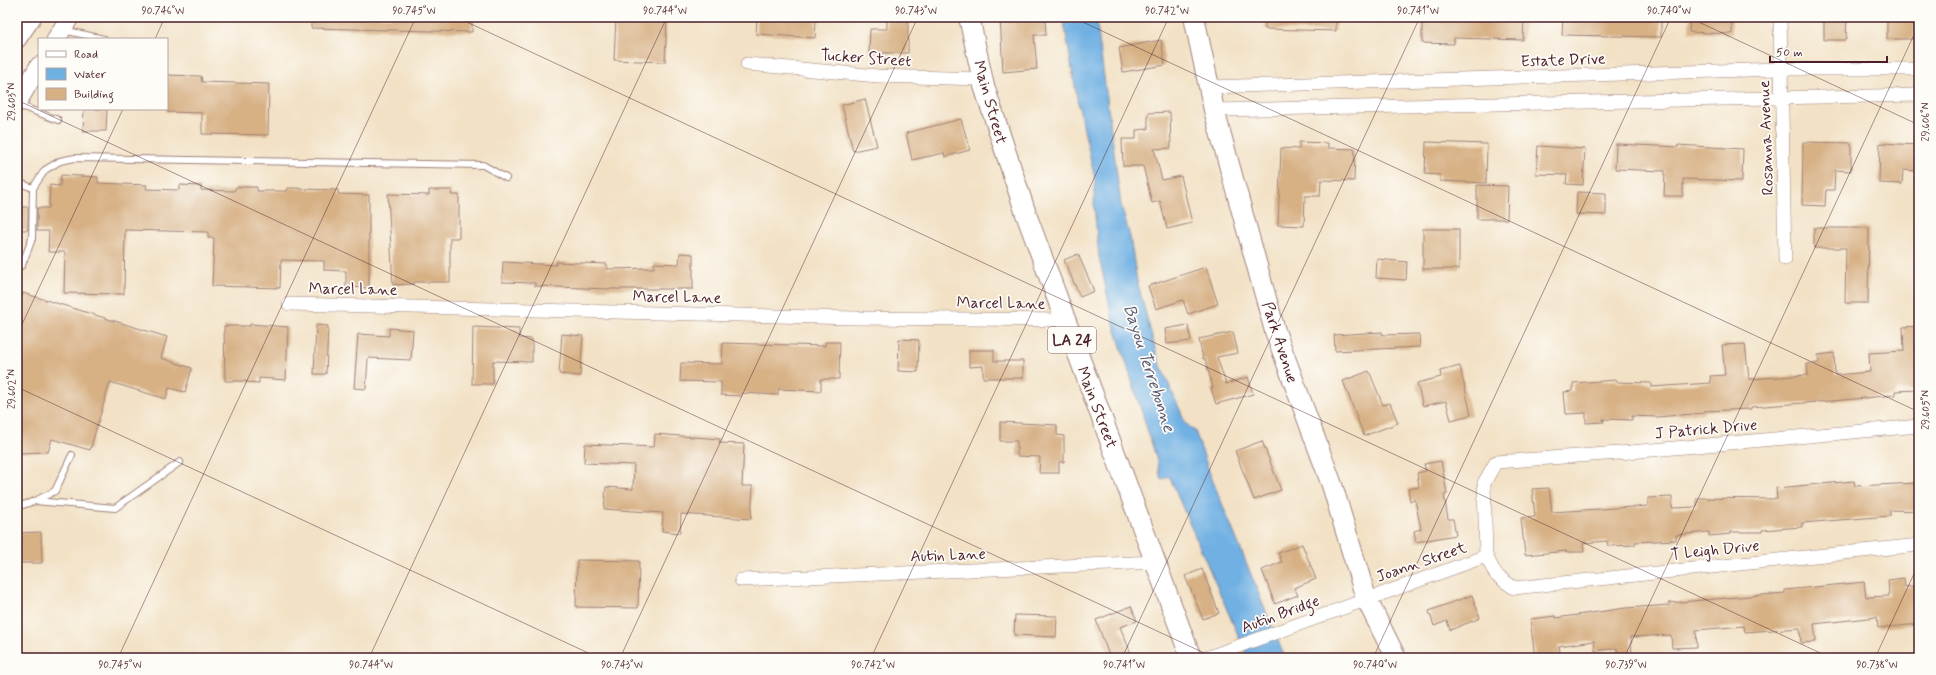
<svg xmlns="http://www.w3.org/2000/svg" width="1936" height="675" viewBox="0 0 1936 675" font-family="Mynerve,sans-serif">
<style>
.water{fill:#6fb0e3;stroke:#5c6887}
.building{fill:#d7b084}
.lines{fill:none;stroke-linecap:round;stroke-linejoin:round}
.service-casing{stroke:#9e8078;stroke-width:8}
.minor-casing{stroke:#9e8078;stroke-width:14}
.secondary-casing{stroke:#9e8078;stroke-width:20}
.primary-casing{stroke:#9e8078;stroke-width:22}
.service{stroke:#fff;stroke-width:6}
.minor{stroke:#fff;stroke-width:13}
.secondary{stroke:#fff;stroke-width:18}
.primary{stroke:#fff;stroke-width:20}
.ticks{fill:none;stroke:#4a1f2b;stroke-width:1;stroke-opacity:0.45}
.labels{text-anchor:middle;stroke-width:3.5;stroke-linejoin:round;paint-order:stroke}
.shield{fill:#fdfcf7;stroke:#806168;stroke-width:1}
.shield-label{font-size:15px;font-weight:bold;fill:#4a1f2b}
.street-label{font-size:16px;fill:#4a1f2b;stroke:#fdfcf7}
.water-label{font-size:17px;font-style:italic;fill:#595975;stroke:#fdfcf7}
.neatline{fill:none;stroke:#4a1f2b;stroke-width:1.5}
.ticks-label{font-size:10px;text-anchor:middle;fill:#4a1f2b}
</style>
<rect width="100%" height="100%" fill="#fdfcf7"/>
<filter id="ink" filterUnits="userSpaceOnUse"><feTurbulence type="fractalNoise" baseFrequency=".025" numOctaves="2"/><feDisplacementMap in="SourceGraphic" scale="8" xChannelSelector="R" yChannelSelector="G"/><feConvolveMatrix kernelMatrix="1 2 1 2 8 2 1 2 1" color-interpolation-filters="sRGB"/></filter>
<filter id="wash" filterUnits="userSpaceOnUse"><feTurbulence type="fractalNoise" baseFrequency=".012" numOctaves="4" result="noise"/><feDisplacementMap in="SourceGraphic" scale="16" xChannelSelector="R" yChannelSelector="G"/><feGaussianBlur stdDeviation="0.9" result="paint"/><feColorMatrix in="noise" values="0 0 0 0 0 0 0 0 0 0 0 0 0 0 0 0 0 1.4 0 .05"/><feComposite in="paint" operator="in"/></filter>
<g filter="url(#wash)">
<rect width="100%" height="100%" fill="#f2e1c5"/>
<polygon class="water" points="1063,17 1096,17 1121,205 1130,237 1137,281 1158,359 1186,424 1195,431 1210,474 1285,658 1248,658 1169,476 1161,480 1156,457 1113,321 1099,257 1094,206 1095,179 1077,98"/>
<g id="blocks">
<g class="building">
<polygon points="311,17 472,17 472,32 311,28"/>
<polygon points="616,17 667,17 665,62 614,60"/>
<polygon points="757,17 816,17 815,38 756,34"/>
<polygon points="887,17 908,17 908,53 869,53 870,29 887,29"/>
<polygon points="1000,17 1045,17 1046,35 1034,35 1037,69 1003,72"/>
<polygon points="1265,17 1336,17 1336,31 1265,29"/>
<polygon points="1422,17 1524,17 1523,40 1454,38 1454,44 1422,43"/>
<polygon points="1563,17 1661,17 1661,37 1562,35"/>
<polygon points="1690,17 1732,17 1732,34 1689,32"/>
<polygon points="1824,17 1847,17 1846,40 1824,40"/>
<polygon points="1887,17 1915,17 1914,39 1887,39"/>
<polygon points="1161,40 1165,65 1123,72 1119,48"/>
<polygon points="167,75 201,76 202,82 269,84 268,135 202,134 202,113 167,112"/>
<polygon points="865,99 877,146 853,151 842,105"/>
<polygon points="84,109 107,109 106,131 83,131"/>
<polygon points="1170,112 1171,148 1154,149 1162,180 1181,176 1192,223 1167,229 1160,201 1152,203 1143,166 1123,166 1122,139 1136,139 1136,130 1148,129 1148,113"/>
<polygon points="961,119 970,150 945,157 944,153 912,160 906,133"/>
<polygon points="1299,142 1328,143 1328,148 1355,149 1354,181 1321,180 1320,196 1305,196 1304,226 1278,225 1281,148 1299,149"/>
<polygon points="1426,142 1487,144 1486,183 1440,181 1440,175 1425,174"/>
<polygon points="1803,142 1851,143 1851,171 1835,170 1834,190 1826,190 1825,206 1802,205"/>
<polygon points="1880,143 1919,145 1919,171 1903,170 1902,184 1879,183"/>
<polygon points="1616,144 1678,147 1678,145 1743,149 1742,181 1683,179 1683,196 1664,196 1665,171 1615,169"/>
<polygon points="1538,146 1585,149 1583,185 1566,184 1567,175 1536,174"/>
<polygon points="61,175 98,177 98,183 147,185 146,189 179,190 180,185 201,186 201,190 234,191 236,187 257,187 257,191 287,191 288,188 299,188 299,189 338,190 338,194 369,195 369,288 346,287 346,271 324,270 324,261 281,260 280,288 212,286 214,238 208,238 208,232 125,230 124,294 64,293 65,252 48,252 49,231 37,231 37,208 49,208 50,185 60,186"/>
<polygon points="1477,185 1508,186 1507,219 1477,219"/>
<polygon points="429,190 452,190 451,195 459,195 459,238 450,238 450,282 414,282 414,284 393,285 388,194 429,195"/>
<polygon points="1577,192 1606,193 1606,215 1576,214"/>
<rect x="19" y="207" width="9" height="23"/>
<polygon points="1814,228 1869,228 1868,303 1845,303 1846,248 1814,248"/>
<rect x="1423" y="229" width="36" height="40"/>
<polygon points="680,253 693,254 693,289 607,289 535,286 535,283 502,282 503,262 556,265 556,262 607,264 607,269 654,268 654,263 679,264"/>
<polygon points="1078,254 1094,291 1080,297 1064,260"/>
<polygon points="1377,259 1407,262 1406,280 1376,278"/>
<polygon points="1206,267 1218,304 1188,314 1183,300 1156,309 1148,286"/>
<polygon points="23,293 167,337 161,358 192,368 185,392 169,388 166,399 110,382 90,450 52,439 48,452 17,453 17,314"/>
<polygon points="250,324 288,327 286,380 259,378 259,383 246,382 246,381 225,381 224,326 250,326"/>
<polygon points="316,325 328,326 326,374 314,374"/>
<polygon points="1188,325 1191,341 1167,344 1165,329"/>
<polygon points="1918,326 1919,390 1895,391 1895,395 1844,400 1751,407 1751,409 1704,411 1704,413 1657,417 1632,416 1632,420 1603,419 1604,422 1586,423 1586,413 1566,414 1564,392 1573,391 1573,383 1617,380 1616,382 1651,383 1651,387 1711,383 1710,376 1725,375 1722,345 1745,344 1749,379 1808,375 1807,364 1819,363 1818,355 1834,353 1835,375 1870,372 1869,353 1904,351 1903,327"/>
<polygon points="473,327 519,329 519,338 532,339 532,362 493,361 493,384 472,384"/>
<polygon points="389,328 413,330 411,360 368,358 366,389 354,388 358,334 389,336"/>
<polygon points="1233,332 1238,353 1217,357 1226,384 1248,377 1253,394 1216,404 1211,388 1213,388 1205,359 1203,359 1199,339"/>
<polygon points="1382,332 1383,335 1419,334 1420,347 1335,351 1334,335"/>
<polygon points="562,334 583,336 580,376 559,374"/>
<polygon points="899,339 919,340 918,372 898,371"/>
<polygon points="825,342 840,342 839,379 821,379 821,391 778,389 778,395 741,393 741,396 721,395 721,382 680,381 681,363 722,364 723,343 825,346"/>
<polygon points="969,350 994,350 994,361 1023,361 1023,378 983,378 983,366 969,367"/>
<polygon points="1460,366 1471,415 1451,420 1446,401 1423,406 1417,383 1441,377 1440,371"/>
<polygon points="1369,371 1383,405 1390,403 1398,423 1364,436 1343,381"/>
<polygon points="1000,422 1057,425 1057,435 1064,436 1064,462 1059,462 1059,473 1039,473 1040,457 1017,456 1017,441 1000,441"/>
<polygon points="655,434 720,439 719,443 744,444 742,486 753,486 751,519 681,514 680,533 662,531 663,513 604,509 606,487 633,489 634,465 584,463 585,444 654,447"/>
<polygon points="1262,441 1281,490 1254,500 1235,451"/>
<polygon points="1441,461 1447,494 1444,495 1448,519 1453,519 1456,535 1416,542 1414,531 1421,529 1415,500 1410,501 1408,489 1419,487 1417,473 1426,471 1424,464"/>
<polygon points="1854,481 1855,486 1918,483 1919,511 1890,510 1890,516 1802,523 1802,527 1762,530 1762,532 1731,532 1731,534 1709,536 1709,532 1676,535 1676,540 1635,542 1635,545 1608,546 1607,541 1583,543 1584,552 1567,552 1567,551 1525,555 1521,518 1535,517 1532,489 1549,488 1552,512 1648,506 1648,498 1672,497 1672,508 1697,507 1697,498 1777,499 1776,488"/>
<polygon points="41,532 42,563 17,563 17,533"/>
<polygon points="1302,544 1316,579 1294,588 1298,595 1275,604 1262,570 1282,562 1278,553"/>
<polygon points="577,560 639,561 638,608 576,607"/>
<polygon points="1202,569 1219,613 1203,619 1185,576"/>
<polygon points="1904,578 1905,587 1919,585 1919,624 1878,628 1877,617 1814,624 1816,642 1801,643 1800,628 1745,632 1744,626 1696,630 1697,647 1672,648 1671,635 1631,637 1632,658 1618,658 1617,648 1595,651 1594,641 1559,646 1561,658 1535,658 1530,619 1556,616 1556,618 1626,608 1670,605 1669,603 1785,593 1785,590 1864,582 1866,597 1889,596 1888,580"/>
<polygon points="1472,595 1480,618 1450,630 1447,621 1434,626 1429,611"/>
<polygon points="1131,606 1137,621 1120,627 1133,658 1110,658 1096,620"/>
<polygon points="1015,615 1057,616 1056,637 1014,635"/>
</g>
</g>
</g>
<g filter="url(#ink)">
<use href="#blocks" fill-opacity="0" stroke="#9e8078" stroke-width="1"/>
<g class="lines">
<defs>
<g id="service">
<polyline points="63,30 104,39"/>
<polyline points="18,105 58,120"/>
<polyline points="17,182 33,188"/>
<polyline points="17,268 22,265 32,239 33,188 45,170 60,161 75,158 483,165 506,178"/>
<polyline points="35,501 115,508 180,462"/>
<polyline points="17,507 35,501 55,491 72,455"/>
</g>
<g id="minor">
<polyline points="1780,17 1785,259"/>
<polyline points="747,64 878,76 982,79"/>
<polyline points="1209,87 1780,69 1919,69"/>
<polyline points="1214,110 1919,95"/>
<polyline points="289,304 855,318 1065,320"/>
<polyline points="1919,426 1619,453 1496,462 1484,483 1486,556 1496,575 1514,588 1919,545"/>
<polyline points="741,580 1156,562"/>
<polyline points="1206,658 1486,556"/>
</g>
<g id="secondary">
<polyline points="17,39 32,17"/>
<polyline points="56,39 70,17"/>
<polyline points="17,103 39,66"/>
</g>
<g id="primary">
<polyline points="969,17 984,86 1026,214 1191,658"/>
<polyline points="1194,17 1214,110 1275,331 1332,485 1366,598 1396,658"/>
</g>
</defs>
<use href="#service" class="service-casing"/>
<use href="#minor" class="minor-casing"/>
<use href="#secondary" class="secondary-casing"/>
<use href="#primary" class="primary-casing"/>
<use href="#service" class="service"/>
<use href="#minor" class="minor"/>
<use href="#secondary" class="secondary"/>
<use href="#primary" class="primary"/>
</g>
</g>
<path class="ticks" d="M456,17L1831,658M1072,17L1919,412M1688,17L1919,125M155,39L165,17M17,100L1215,658M17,335L123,109M17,387L599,658M118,658L416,17M369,658L667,17M620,658L918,17M871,658L1169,17M1122,658L1420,17M1373,658L1671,17M1624,658L1919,24M1875,658L1919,563"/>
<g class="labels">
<rect class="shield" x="1048" y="327" width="48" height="26" rx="3"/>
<g class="shield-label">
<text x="1072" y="345">LA 24</text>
</g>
<g class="street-label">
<text transform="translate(866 57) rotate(4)" y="6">Tucker Street</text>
<text transform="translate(1563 59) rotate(-2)" y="6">Estate Drive</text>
<text transform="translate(991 102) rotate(74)" y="6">Main Street</text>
<text transform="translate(1765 138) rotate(-92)" y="6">Rosanna Avenue</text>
<text transform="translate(353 288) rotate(1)" y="6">Marcel Lane</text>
<text transform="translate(677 296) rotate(1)" y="6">Marcel Lane</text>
<text transform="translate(1001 302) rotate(1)" y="6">Marcel Lane</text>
<text transform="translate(1281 342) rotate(72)" y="6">Park Avenue</text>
<text transform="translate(1098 407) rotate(69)" y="6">Main Street</text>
<text transform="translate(1706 428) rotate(-5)" y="6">J Patrick Drive</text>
<text transform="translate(1715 549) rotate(-6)" y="6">T Leigh Drive</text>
<text transform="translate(948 554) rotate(-2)" y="6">Autin Lane</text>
<text transform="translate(1421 561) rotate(-19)" y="6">Joann Street</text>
<text transform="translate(1280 613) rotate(-20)" y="6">Autin Bridge</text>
</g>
<g class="water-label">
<text transform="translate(1150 368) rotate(72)" y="6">Bayou Terrebonne</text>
</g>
</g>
<rect width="1936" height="675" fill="none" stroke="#fdfcf7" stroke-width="44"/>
<rect x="38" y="38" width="130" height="72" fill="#fdfcf7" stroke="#b5a4a5"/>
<rect x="46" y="51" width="20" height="6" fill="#ffffff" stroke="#b5a4a5"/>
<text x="74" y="58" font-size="12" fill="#4a1f2b">Road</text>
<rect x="46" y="68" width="20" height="12" fill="#6fb0e3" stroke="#b5a4a5"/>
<text x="74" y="78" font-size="12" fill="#4a1f2b">Water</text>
<rect x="46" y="88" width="20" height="12" fill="#d7b084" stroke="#b5a4a5"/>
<text x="74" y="98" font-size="12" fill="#4a1f2b">Building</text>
<path d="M1770 56v6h117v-6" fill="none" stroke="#4a1f2b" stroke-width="2"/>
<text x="1776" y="56" font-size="12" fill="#4a1f2b" stroke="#fdfcf7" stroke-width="3" paint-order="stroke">50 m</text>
<rect x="22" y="22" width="1892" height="631" class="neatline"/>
<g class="ticks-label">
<text x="163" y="14">90.746°W</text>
<text x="414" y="14">90.745°W</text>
<text x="665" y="14">90.744°W</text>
<text x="916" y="14">90.743°W</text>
<text x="1167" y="14">90.742°W</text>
<text x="1418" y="14">90.741°W</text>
<text x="1669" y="14">90.740°W</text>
<text transform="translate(11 102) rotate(-90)" y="4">29.603°N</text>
<text transform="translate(1925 122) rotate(-90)" y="4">29.606°N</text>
<text transform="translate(11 389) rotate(-90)" y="4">29.602°N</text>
<text transform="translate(1925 410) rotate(-90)" y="4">29.605°N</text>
<text x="120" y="668">90.745°W</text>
<text x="371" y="668">90.744°W</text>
<text x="622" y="668">90.743°W</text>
<text x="873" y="668">90.742°W</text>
<text x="1124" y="668">90.741°W</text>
<text x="1375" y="668">90.740°W</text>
<text x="1626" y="668">90.739°W</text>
<text x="1877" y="668">90.738°W</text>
</g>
</svg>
